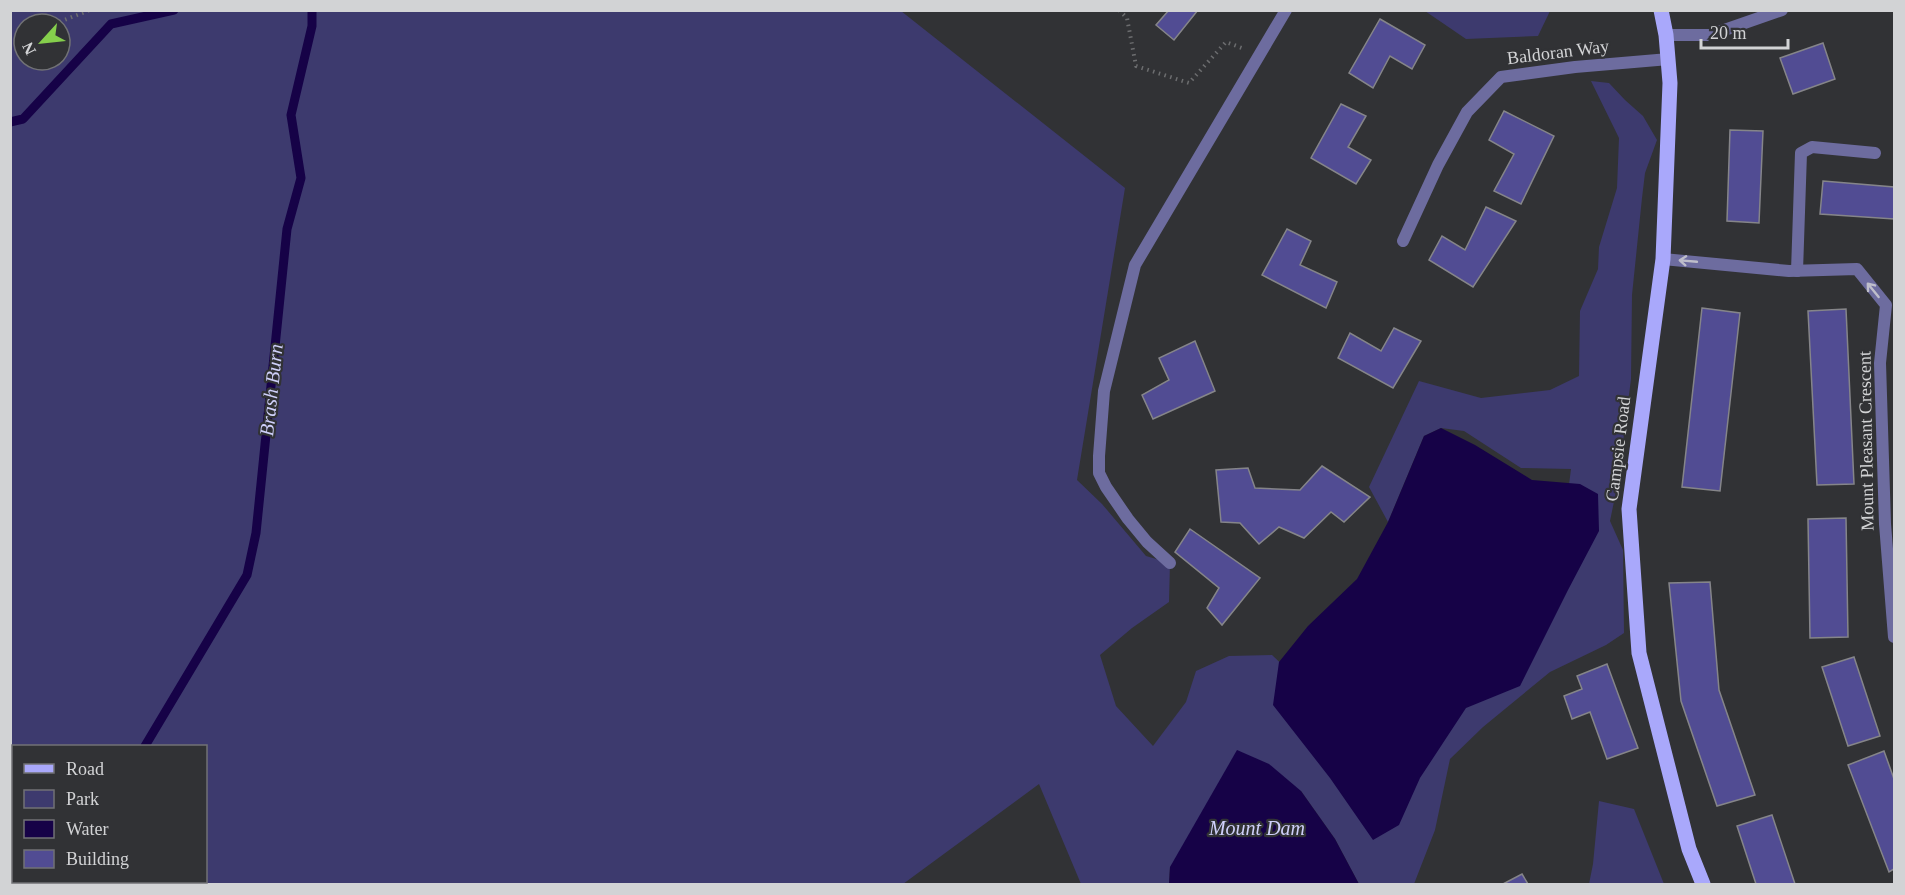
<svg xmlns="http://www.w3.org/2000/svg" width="1905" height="895" viewBox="0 0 1905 895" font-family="Georgia,serif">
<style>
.green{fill:#3d3a6e;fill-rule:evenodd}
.water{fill:#160247}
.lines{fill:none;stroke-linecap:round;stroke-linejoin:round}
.stream{stroke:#160247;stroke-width:9}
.building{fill:#514c93;stroke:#858589;stroke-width:1.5}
.path{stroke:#6c6d6f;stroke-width:4;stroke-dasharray:1.5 4.5;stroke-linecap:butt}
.service{stroke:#6d6c9f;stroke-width:12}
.minor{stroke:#6d6c9f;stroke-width:12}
.primary{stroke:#a9a8fb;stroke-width:15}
.oneway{stroke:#bebeca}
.labels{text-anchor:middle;stroke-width:4.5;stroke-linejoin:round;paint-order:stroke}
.street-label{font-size:18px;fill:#d2d3d5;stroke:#313235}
.water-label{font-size:20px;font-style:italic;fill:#cfd0fa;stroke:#313235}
</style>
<rect width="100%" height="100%" fill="#313235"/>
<g class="green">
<path d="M10,11H901L1125,188L1077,480L1102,504L1146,556L1170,563L1169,602L1132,628L1100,655L1116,706L1153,746L1186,702L1196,671L1229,656L1272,655L1310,691L1565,516L1571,469L1521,468L1464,431L1441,428L1424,436L1388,522L1369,487L1419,381L1481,398L1550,390L1579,376L1580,311L1598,269L1599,247L1617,188L1619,138L1591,81L1609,83L1625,100L1643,116L1657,140L1645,173L1642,198L1632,295L1631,379L1618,482L1610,521L1623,550L1624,633L1606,645L1550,672L1483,727L1450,759L1435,830L1414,884H1359L1335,839L1301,791L1170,867L1169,884H1081L1039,784L903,884H11ZM24,24H60V60H24ZM14,746H206V882H14Z"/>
<polygon points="1425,11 1550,10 1550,11 1538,36 1466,39"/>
<polygon points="1599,801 1634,809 1664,884 1589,884 1593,864"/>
</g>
<g class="water">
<polygon points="1441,428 1475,445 1532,480 1580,484 1598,494 1599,531 1568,590 1520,686 1466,708 1420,778 1399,825 1373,840 1330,778 1273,705 1279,662 1308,626 1357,579 1388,522 1424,436"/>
<polygon points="1237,750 1269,764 1301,791 1335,839 1359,884 1169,884 1170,867"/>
</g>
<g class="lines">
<g class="stream">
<polyline points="10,122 23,119 111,24 174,10"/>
<polyline points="145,746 247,575 256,533 287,229 301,178 291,115 312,26 312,10"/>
<polyline points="63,884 65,882"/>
</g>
</g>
<g class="building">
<polygon points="1169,10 1198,10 1174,40 1156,25"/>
<polygon points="1380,19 1425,45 1412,69 1390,56 1373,88 1349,73"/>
<polygon points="1823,43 1835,79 1793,94 1780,58"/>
<polygon points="1341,104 1366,116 1348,147 1371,160 1356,184 1311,158"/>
<polygon points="1504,111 1554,136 1521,204 1494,191 1514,154 1489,140"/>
<polygon points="1730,130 1763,131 1759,223 1727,221"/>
<polygon points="1823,181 1894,187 1894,219 1820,214"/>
<polygon points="1486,207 1516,221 1473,287 1429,260 1442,236 1465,250"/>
<polygon points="1287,229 1311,241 1300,265 1337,282 1326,308 1262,275"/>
<polygon points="1702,308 1740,313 1720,491 1682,487"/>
<polygon points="1846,309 1854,484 1817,485 1808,311"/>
<polygon points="1394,328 1421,341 1393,388 1338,358 1350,333 1381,351"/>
<polygon points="1195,341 1215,391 1153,419 1142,395 1169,380 1159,358"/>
<polygon points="1322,466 1370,497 1344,522 1331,512 1304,538 1279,527 1259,544 1240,523 1221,522 1216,470 1248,468 1255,488 1300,490"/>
<polygon points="1846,518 1848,637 1810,638 1808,519"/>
<polygon points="1190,529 1260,578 1222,625 1207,608 1219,588 1175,552"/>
<polygon points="1710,582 1719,690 1755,795 1717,806 1681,701 1669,583"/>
<polygon points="1854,657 1880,736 1848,746 1822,667"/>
<polygon points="1607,664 1638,748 1607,759 1590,712 1572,719 1564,696 1582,689 1577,676"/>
<polygon points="1884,751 1894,779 1894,869 1889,872 1848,765"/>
<polygon points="1772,815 1795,884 1756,884 1737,826"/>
<polygon points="1522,874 1528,884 1503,884"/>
</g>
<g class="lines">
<g class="path">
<polyline points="1119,10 1127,18 1136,66 1189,83 1226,42 1242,48"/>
<polyline points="54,24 90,10"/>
<polyline points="10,40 24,35"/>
</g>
<g class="service">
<polyline points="1797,271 1801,153 1812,147 1875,153"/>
<polyline points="1170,563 1147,542 1128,519 1106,487 1099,473 1099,456 1104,391 1135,265 1286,10"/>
</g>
<g class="minor">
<polyline points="1666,35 1710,35 1782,10"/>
<polyline points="1403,241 1438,165 1467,112 1501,77 1575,67 1669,59"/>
<polyline points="1663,259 1789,271 1857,269 1886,305 1880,363 1885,524 1894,637"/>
</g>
<polyline class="primary" points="1661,10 1666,35 1670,83 1663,259 1629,509 1639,653 1689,849 1703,884"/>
</g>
<defs><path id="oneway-shaft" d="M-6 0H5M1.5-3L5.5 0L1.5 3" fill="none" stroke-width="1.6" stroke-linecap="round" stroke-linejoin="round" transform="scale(1.5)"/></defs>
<g class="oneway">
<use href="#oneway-shaft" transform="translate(1688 261) rotate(-175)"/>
<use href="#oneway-shaft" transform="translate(1873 290) rotate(-129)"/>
</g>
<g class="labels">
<g class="street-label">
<text transform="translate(1558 52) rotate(-7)" y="6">Baldoran Way</text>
<text transform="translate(1866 441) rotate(-91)" y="6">Mount Pleasant Crescent</text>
<text transform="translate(1618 449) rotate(-83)" y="6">Campsie Road</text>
</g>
<g class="water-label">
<text transform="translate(271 390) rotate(-84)" y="7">Brash Burn</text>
<text x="1257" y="835">Mount Dam</text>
</g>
</g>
<rect width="1905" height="895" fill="none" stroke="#d2d3d5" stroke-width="24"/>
<rect x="12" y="745" width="195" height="138" fill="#313235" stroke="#717275" stroke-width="1.5"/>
<rect x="24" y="764" width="30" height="9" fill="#a9a8fb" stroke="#717275" stroke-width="1.5"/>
<text x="66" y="775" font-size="18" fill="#d2d3d5">Road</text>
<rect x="24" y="790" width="30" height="18" fill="#3d3a6e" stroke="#717275" stroke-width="1.5"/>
<text x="66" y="805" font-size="18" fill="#d2d3d5">Park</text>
<rect x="24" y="820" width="30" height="18" fill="#160247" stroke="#717275" stroke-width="1.5"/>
<text x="66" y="835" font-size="18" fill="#d2d3d5">Water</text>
<rect x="24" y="850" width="30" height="18" fill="#514c93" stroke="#717275" stroke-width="1.5"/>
<text x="66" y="865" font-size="18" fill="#d2d3d5">Building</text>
<g transform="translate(42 42) rotate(243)"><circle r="28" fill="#313235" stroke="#717275" stroke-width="1.5"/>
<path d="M0-4.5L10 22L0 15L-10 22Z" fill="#85cf4c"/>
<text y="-9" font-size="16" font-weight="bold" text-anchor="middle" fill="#d2d3d5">N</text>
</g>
<path d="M1701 39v9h87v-9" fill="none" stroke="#d2d3d5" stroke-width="3"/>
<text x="1710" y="39" font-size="18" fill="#d2d3d5" stroke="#313235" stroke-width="4.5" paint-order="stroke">20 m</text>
</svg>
